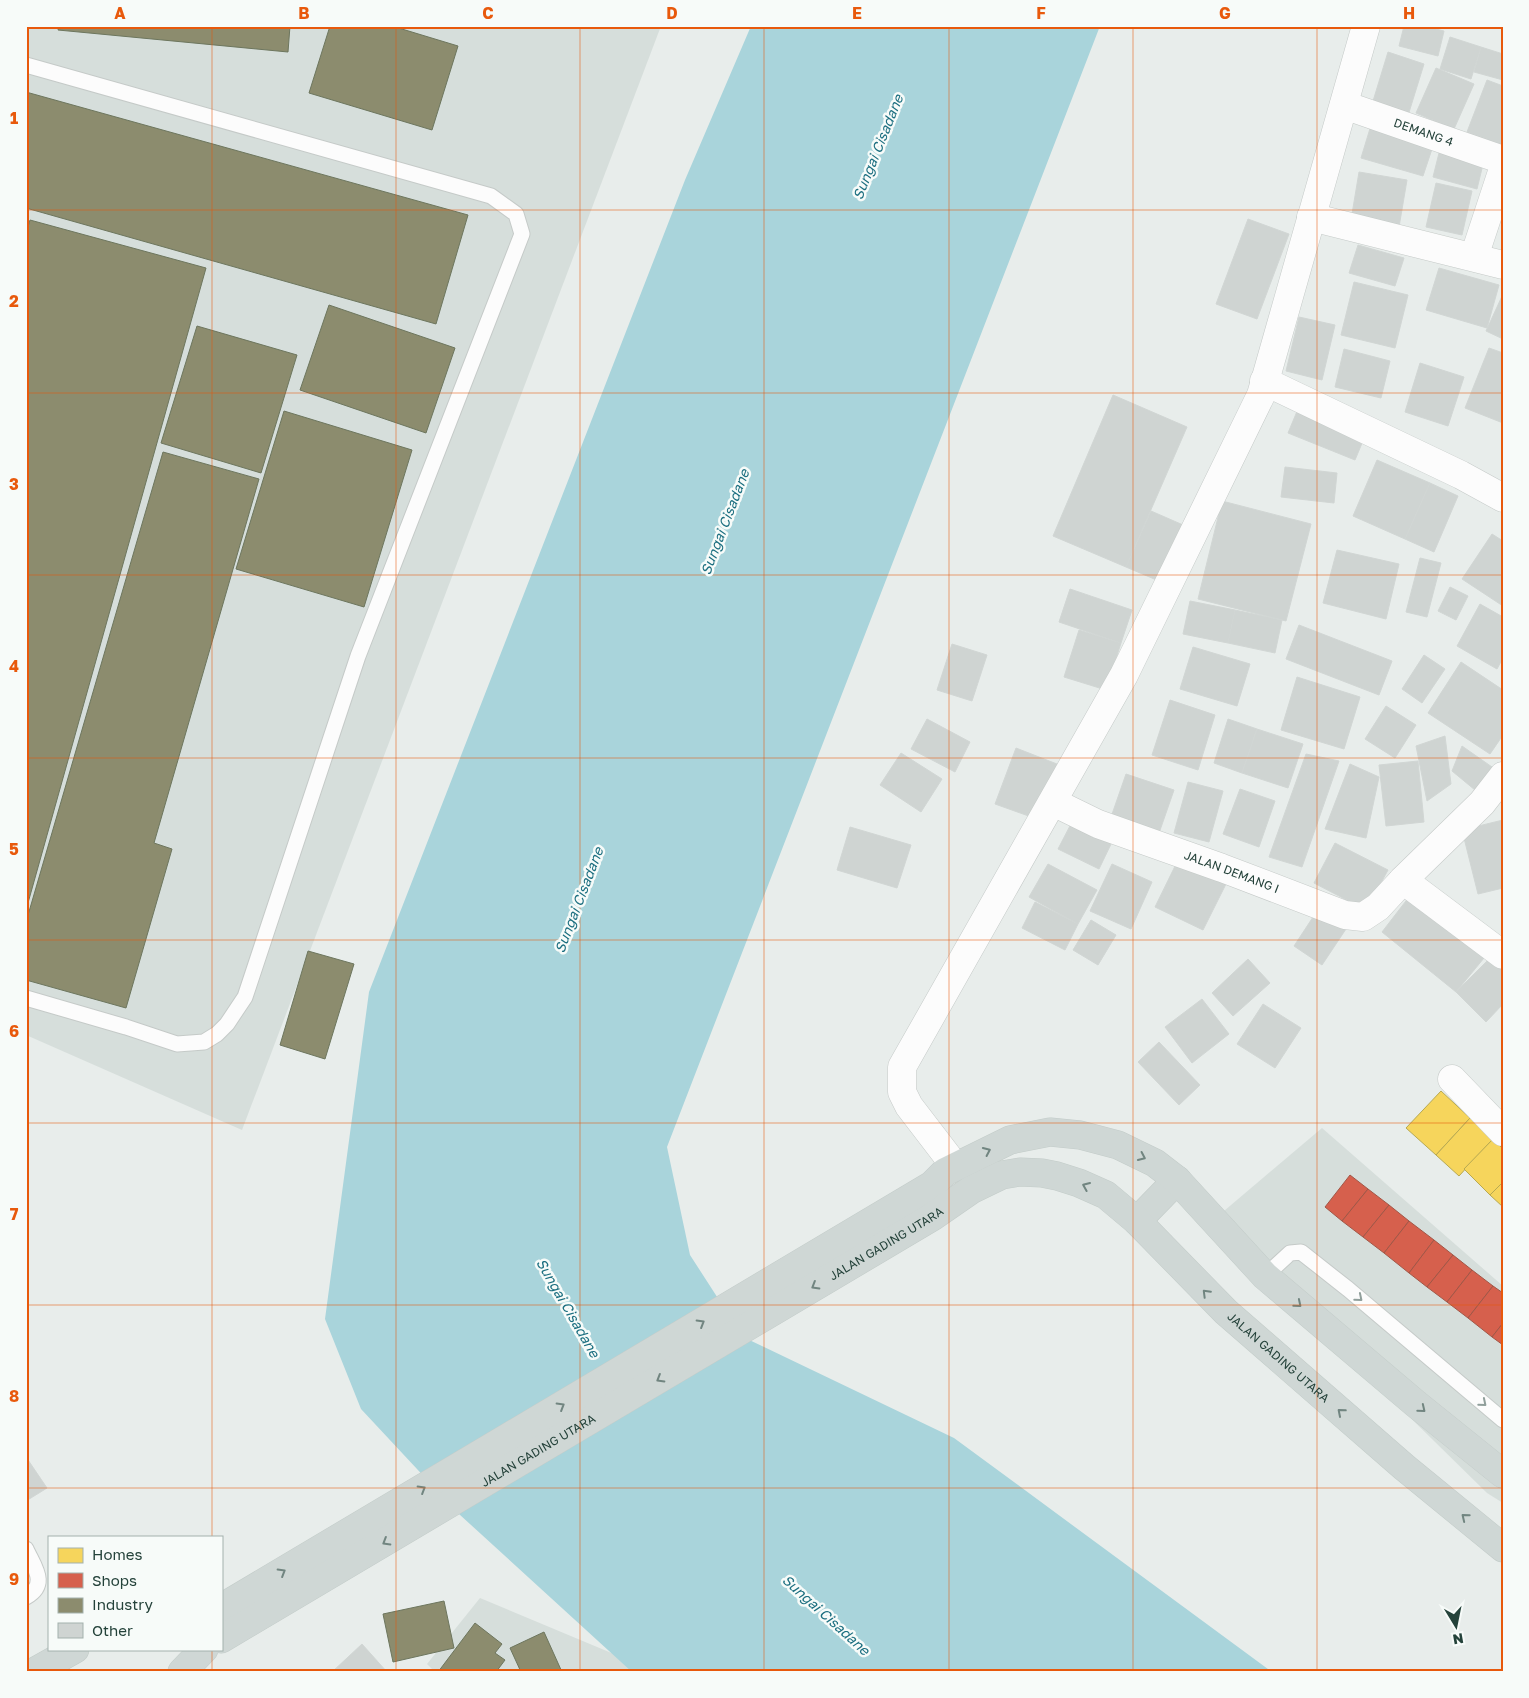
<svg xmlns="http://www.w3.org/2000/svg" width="1529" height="1698" viewBox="0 0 1529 1698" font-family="'Golos Text',sans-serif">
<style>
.built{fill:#d6dedb}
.water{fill:#a9d4db}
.homes{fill:#f6d55c;stroke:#b7a952}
.shops{fill:#d6604d;stroke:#a15747}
.industry{fill:#8c8c6e;stroke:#6d765e}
.building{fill:#cfd4d2;stroke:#d1d6d4}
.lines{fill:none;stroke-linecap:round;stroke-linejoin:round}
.service-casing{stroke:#c5cac8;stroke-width:17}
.minor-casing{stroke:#c5cac8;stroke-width:29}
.primary-casing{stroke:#c3ccc9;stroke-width:29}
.service{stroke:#fcfcfc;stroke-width:15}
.minor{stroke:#fcfcfc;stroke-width:28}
.primary{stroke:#cfd7d5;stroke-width:28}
.oneway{stroke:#718580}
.oneway2{stroke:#909f9b}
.grid{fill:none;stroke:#e8590c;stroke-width:1;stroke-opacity:0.55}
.labels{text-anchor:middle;stroke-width:5;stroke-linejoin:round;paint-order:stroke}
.street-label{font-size:12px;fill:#24423a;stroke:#f7fbf9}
.water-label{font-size:14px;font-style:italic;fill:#1c6f80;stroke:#f7fbf9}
.neatline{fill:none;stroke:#e8590c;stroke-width:2}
.grid-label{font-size:16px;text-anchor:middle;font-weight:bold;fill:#e8590c}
</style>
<rect width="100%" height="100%" fill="#e8edeb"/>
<g class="built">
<polygon points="26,26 661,26 242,1130 26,1035"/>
<polygon points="1322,1128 1503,1286 1503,1503 1487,1493 1211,1222"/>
<polygon points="480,1598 633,1662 645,1672 435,1672 427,1664"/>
</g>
<polygon class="water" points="751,26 1100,26 667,1147 690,1255 743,1337 954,1438 1272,1672 632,1672 459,1514 361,1409 325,1319 369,992 685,180"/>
<g class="homes">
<polygon points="1441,1091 1470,1118 1436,1155 1406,1128"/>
<polygon points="1470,1118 1493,1139 1459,1176 1436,1155"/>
<polygon points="1493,1139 1503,1149 1503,1182 1490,1195 1464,1169"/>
<polygon points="1503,1182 1503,1207 1490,1195"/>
</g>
<g class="shops">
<polygon points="1350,1175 1368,1189 1342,1221 1325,1207"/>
<polygon points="1368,1189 1389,1205 1363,1237 1342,1221"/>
<polygon points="1389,1205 1409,1221 1384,1253 1363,1237"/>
<polygon points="1409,1221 1434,1240 1409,1273 1384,1253"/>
<polygon points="1434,1240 1453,1255 1427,1287 1409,1273"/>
<polygon points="1453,1255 1472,1270 1447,1302 1427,1287"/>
<polygon points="1472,1270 1493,1286 1468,1318 1447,1302"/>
<polygon points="1493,1286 1503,1293 1503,1323 1492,1337 1468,1318"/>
<polygon points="1503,1323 1503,1345 1492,1337"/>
</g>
<g class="industry">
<polygon points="59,26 290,26 288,52 58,30"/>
<polygon points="330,26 392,26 458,46 432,130 309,93"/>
<polygon points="26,92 468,215 436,324 26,208"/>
<polygon points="30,220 206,268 26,910 26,234"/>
<polygon points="329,305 455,348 426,433 300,390"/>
<polygon points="197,326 297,355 261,473 161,443"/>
<polygon points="284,411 412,450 364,607 236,569"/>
<polygon points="163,452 259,479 154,843 172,849 126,1008 26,980 26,922"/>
<polygon points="308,951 354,964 325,1059 280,1045"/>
<polygon points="444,1601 454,1648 393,1662 383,1614"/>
<polygon points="475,1623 502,1644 495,1653 505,1660 496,1672 438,1672"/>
<polygon points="544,1632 562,1672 521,1672 510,1648"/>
</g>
<g class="building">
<polygon points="1404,26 1424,26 1444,31 1438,56 1399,46"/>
<polygon points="1450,37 1481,47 1471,79 1440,69"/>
<polygon points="1481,47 1503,54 1503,80 1474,72"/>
<polygon points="1388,52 1424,64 1406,122 1370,111"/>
<polygon points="1436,68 1474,84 1454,129 1416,113"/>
<polygon points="1487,80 1503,86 1503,145 1467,132"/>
<polygon points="1372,122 1435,140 1423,176 1361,158"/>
<polygon points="1441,145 1485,156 1477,189 1433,177"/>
<polygon points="1359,172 1407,180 1399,227 1351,220"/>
<polygon points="1436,183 1472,191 1462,235 1426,227"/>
<polygon points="1248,219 1289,234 1257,319 1216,304"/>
<polygon points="1358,245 1404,258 1395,286 1349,273"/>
<polygon points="1439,268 1499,285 1487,328 1426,310"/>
<polygon points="1354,282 1408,295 1395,348 1341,335"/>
<polygon points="1503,294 1503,339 1486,331"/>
<polygon points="1299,317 1335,325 1322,380 1286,371"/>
<polygon points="1489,348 1503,353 1503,423 1465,408"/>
<polygon points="1344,349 1390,361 1381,398 1335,387"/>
<polygon points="1420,363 1464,377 1448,426 1405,412"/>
<polygon points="1113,395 1187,427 1126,567 1053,536"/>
<polygon points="1298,409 1365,436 1355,460 1288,433"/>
<polygon points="1377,460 1430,483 1405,539 1353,516"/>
<polygon points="1285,467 1337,473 1334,503 1281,497"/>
<polygon points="1430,483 1458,496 1434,552 1405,539"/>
<polygon points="1222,501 1311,524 1286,621 1198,599"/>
<polygon points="1151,511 1190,528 1166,584 1126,567"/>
<polygon points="1492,534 1503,541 1503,606 1462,579"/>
<polygon points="1337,550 1399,564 1386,619 1323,603"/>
<polygon points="1420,558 1441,563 1427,617 1406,612"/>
<polygon points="1450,587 1468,596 1456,620 1438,611"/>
<polygon points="1070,589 1132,610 1121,643 1059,622"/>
<polygon points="1190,601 1235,610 1228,643 1183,634"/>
<polygon points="1480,604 1503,617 1503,658 1497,669 1457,646"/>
<polygon points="1235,610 1282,620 1275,653 1228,643"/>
<polygon points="1299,625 1392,661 1379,695 1286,659"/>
<polygon points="1079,630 1121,643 1106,690 1064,677"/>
<polygon points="952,644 987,655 972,701 937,690"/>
<polygon points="1193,647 1250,664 1237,706 1180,689"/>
<polygon points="1424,655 1445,669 1422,703 1402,689"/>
<polygon points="1461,662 1503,690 1503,735 1490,754 1428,713"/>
<polygon points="1297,677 1360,697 1344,749 1281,730"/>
<polygon points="1170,700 1215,715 1198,770 1152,755"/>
<polygon points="1386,706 1416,725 1395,758 1365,739"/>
<polygon points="927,719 970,742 955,772 911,749"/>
<polygon points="1228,719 1257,729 1242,773 1214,763"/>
<polygon points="1257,729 1303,744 1288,788 1242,773"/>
<polygon points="1445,736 1451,784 1427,801 1416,746"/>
<polygon points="1462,746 1492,767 1475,790 1452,771"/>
<polygon points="1016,748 1057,764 1037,819 995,804"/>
<polygon points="901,753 942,779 921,812 880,785"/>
<polygon points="1306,754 1339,761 1302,867 1269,857"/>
<polygon points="1418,761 1424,822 1386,826 1379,765"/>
<polygon points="1350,764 1379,777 1366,838 1325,829"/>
<polygon points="1126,774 1174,790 1158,836 1110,820"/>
<polygon points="1188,782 1223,791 1209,842 1174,833"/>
<polygon points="1240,789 1275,801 1259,847 1223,834"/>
<polygon points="1503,820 1503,888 1478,894 1462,830"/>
<polygon points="1072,822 1112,842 1099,869 1058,849"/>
<polygon points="850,827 911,845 897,888 837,870"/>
<polygon points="1335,843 1388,870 1366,910 1314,883"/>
<polygon points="1179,858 1227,882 1203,930 1155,907"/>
<polygon points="1048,864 1097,890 1078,924 1029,897"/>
<polygon points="1112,864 1152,882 1131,929 1090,911"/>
<polygon points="1409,897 1484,958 1456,992 1382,932"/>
<polygon points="1035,902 1078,924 1065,950 1022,928"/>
<polygon points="1317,911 1346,929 1322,965 1294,946"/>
<polygon points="1091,920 1116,935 1098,965 1073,950"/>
<polygon points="1493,955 1503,964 1503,1004 1486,1022 1456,992"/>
<polygon points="1248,959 1270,983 1233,1016 1212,993"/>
<polygon points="1202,999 1229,1034 1192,1063 1165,1027"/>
<polygon points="1263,1004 1301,1028 1275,1068 1237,1044"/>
<polygon points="1159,1042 1200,1085 1179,1105 1138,1062"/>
<polygon points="26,1457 47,1488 26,1501"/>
<polygon points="362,1644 387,1672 332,1672"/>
</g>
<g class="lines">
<defs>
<g id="service">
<polyline points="26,65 491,196 516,214 522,234 358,656 245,997 227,1024 217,1034 204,1042 177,1044 126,1027 26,998"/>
<polyline points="1265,1276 1290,1253 1301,1252 1348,1289 1503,1420"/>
<path d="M26,1549C34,1567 49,1584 26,1597"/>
</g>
<g id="minor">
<path id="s1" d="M1344,105L1503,160"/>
<polyline points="1311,217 1503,265"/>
<polyline points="1474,257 1503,169"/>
<polyline points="1264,381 1461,475 1503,498"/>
<path id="s2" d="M1053,802L1098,824L1222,868L1345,915L1363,917L1378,907L1403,880L1482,803L1503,776"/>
<polyline points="1403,880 1503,955"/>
<polyline points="1452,1079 1503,1132"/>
<polyline points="955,1166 909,1106 902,1092 902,1067 1124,675 1261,395 1366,26"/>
</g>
<g id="primary">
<polyline points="1137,1221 1177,1180"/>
<polyline points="221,1608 932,1185 945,1172 1010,1140 1050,1132 1080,1135 1118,1145 1155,1163 1177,1180 1265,1276 1416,1404 1503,1474"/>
<path id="s3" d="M221,1639L932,1217L971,1190L1002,1175L1020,1172L1042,1173L1057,1176L1079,1183L1106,1195L1137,1221L1226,1312L1404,1467L1503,1548"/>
<polyline points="34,1672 75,1649"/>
<polyline points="182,1672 204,1649"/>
</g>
</defs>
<use href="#service" class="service-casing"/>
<use href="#minor" class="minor-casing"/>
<use href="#primary" class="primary-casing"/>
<use href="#service" class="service"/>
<use href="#minor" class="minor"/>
<use href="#primary" class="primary"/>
</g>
<defs><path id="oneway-chevron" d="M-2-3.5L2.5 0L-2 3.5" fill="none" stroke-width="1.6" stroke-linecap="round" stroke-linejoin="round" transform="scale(1.25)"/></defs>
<g class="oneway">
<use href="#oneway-chevron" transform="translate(987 1151) rotate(-25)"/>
<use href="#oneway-chevron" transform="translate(1142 1157) rotate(25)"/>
<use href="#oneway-chevron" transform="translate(1086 1186) rotate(-157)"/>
<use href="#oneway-chevron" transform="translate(815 1286) rotate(149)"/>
<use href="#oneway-chevron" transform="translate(1206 1293) rotate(-135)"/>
<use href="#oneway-chevron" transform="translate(1298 1304) rotate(40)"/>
<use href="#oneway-chevron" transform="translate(701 1323) rotate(-31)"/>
<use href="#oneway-chevron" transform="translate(660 1379) rotate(149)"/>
<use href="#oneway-chevron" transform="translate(561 1406) rotate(-31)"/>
<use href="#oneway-chevron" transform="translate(1422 1409) rotate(39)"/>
<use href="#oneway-chevron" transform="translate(1341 1412) rotate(-139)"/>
<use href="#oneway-chevron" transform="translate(422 1489) rotate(-31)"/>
<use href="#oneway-chevron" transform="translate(1465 1517) rotate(-141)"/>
<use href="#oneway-chevron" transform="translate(386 1542) rotate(149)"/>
<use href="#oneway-chevron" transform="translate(282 1572) rotate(-31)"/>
</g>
<g class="oneway2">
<use href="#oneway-chevron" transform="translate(1359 1298) rotate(40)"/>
<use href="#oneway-chevron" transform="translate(1483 1403) rotate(40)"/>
</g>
<path class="grid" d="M212,26V1537M396,26V1672M580,26V1672M764,26V1672M949,26V1672M1133,26V1672M1317,26V1672M26,210H1503M26,393H1503M26,575H1503M26,758H1503M26,940H1503M26,1123H1503M26,1305H1503M26,1488H1503M212,1649V1672"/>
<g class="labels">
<g class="street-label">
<text dy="4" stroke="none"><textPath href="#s1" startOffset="84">DEMANG 4</textPath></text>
<text dy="4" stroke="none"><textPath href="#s2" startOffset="192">JALAN DEMANG I</textPath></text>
<text dy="4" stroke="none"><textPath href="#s3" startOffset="774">JALAN GADING UTARA</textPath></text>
<text dy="4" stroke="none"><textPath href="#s3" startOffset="1254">JALAN GADING UTARA</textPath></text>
<text dy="4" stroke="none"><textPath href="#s3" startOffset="369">JALAN GADING UTARA</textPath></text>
</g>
<g class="water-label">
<text transform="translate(878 147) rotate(-68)" y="5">Sungai Cisadane</text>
<text transform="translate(725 522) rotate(-69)" y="5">Sungai Cisadane</text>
<text transform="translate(579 900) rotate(-69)" y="5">Sungai Cisadane</text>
<text transform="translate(568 1308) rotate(60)" y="5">Sungai Cisadane</text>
<text transform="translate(826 1615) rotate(42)" y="5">Sungai Cisadane</text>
</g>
</g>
<rect width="1529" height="1698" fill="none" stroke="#f7fbf9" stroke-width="55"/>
<rect x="48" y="1536" width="175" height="115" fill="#f7fbf9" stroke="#a3b1ad"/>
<rect x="58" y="1548" width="25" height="15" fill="#f6d55c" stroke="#a3b1ad"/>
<text x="92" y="1560" font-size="15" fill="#24423a">Homes</text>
<rect x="58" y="1573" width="25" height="15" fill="#d6604d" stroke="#a3b1ad"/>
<text x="92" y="1586" font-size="15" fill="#24423a">Shops</text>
<rect x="58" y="1598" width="25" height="15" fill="#8c8c6e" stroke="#a3b1ad"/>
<text x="92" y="1610" font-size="15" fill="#24423a">Industry</text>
<rect x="58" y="1623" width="25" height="15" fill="#cfd4d2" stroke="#a3b1ad"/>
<text x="92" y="1636" font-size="15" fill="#24423a">Other</text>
<g transform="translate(1456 1626) rotate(170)" stroke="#f7fbf9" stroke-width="4" paint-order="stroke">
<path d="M0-4L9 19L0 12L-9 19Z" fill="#24423a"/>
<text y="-8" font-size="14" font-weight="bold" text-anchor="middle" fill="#24423a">N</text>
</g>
<rect x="28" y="28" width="1474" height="1642" class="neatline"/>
<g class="grid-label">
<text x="120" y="19">A</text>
<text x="304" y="19">B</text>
<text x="488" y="19">C</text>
<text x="672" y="19">D</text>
<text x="857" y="19">E</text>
<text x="1041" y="19">F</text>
<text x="1225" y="19">G</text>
<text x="1409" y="19">H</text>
<text x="14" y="124">1</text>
<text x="14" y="307">2</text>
<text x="14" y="490">3</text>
<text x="14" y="672">4</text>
<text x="14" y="855">5</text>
<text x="14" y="1037">6</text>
<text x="14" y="1220">7</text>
<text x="14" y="1402">8</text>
<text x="14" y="1585">9</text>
</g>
</svg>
